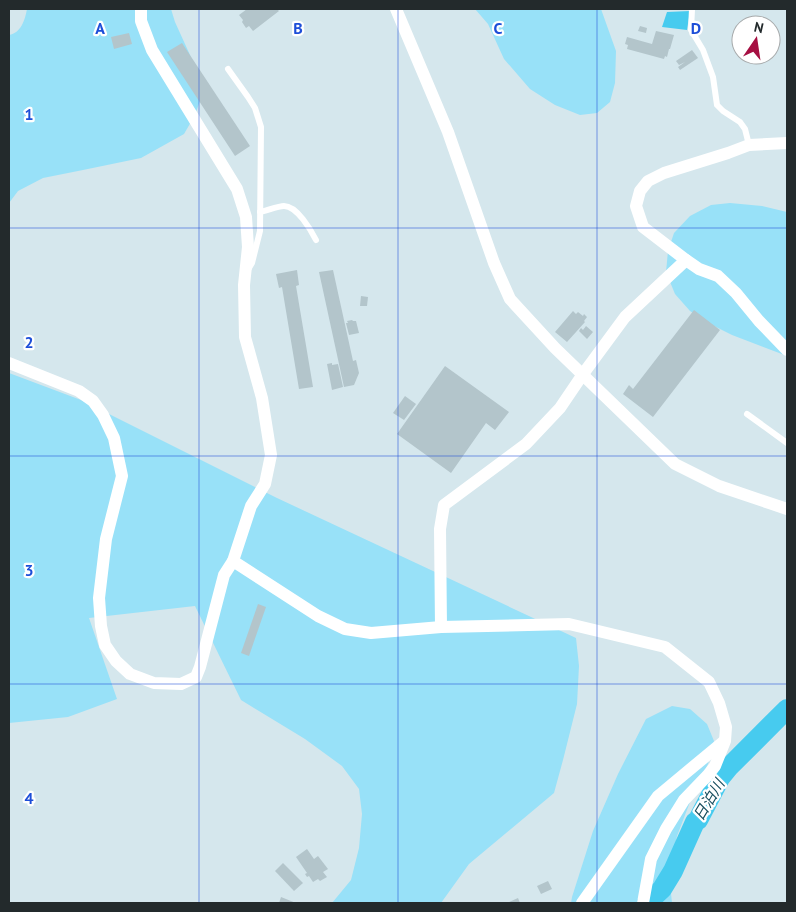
<svg xmlns="http://www.w3.org/2000/svg" width="796" height="912" viewBox="0 0 796 912" font-family="'PT Sans','Noto Sans JP',sans-serif">
<style>
.green{fill:#98e1f8}
.water{fill:#47cbef}
.lines{fill:none;stroke-linecap:round;stroke-linejoin:round}
.river{stroke:#47cbef;stroke-width:20}
.building{fill:#b3c5cb}
.lane{stroke:#fff;stroke-width:6}
.street{stroke:#fff;stroke-width:12}
.grid{fill:none;stroke:#1d4ed8;stroke-width:1;stroke-opacity:0.55}
.labels{text-anchor:middle;stroke-width:4.5;stroke-linejoin:round;paint-order:stroke}
.water-label{font-size:15px;font-style:italic;fill:#164d5d;stroke:#fff}
.grid-label{font-size:16px;text-anchor:middle;font-weight:bold;fill:#1d4ed8;stroke:#fff;stroke-width:4.5;stroke-linejoin:round;paint-order:stroke}
</style>
<rect width="100%" height="100%" fill="#d5e7ed"/>
<g class="green">
<path d="M27,9H171L175,22L190,55L200,80V101L195,115L184,134L141,158L83,170L43,178L18,191L9,203V35C21,33 25,20 27,9Z"/>
<polygon points="475,9 601,9 616,51 615,83 610,102 597,113 580,115 555,105 530,89 504,59 488,24"/>
<polygon points="730,203 762,206 787,212 787,356 732,335 708,323 690,311 675,294 666,272 668,251 674,233 690,216 711,205"/>
<polygon points="9,373 81,400 277,498 576,638 579,666 577,704 563,760 554,793 469,864 441,903 332,903 351,880 359,848 362,814 359,789 342,766 305,739 241,700 195,606 89,618 117,699 68,717 9,723"/>
<polygon points="672,706 690,709 707,724 714,741 708,764 690,802 677,836 669,874 672,903 571,903 572,897 593,831 618,774 646,719"/>
</g>
<polygon class="water" points="690,11 687,30 662,27 667,12"/>
<g class="lines">
<polyline class="river" points="647,903 662,889 673,871 695,822 698,820 720,778 729,767 787,709"/>
</g>
<g class="building">
<polygon points="247,9 277,9 279,11 253,31 249,26 246,28 242,22 243,20 239,15"/>
<polygon points="640,26 647,28 646,33 638,31"/>
<polygon points="656,31 674,35 670,49 669,49 667,57 665,56 664,59 627,49 628,45 625,44 627,37 652,44"/>
<polygon points="129,33 132,44 114,49 111,37"/>
<polygon points="182,43 250,146 235,156 167,52"/>
<polygon points="692,50 698,58 680,70 678,67 685,62 679,65 676,61"/>
<polygon points="297,270 299,285 296,286 313,387 299,389 282,287 279,288 276,274"/>
<polygon points="333,270 353,361 356,360 359,373 354,385 344,387 319,272"/>
<polygon points="361,296 368,297 367,306 360,306"/>
<polygon points="694,310 720,330 653,417 623,394 629,385 633,389"/>
<polygon points="573,311 576,314 578,312 583,316 584,314 587,317 584,321 585,322 567,342 555,332"/>
<polygon points="352,320 353,321 356,321 359,333 349,335 346,323 348,323 347,321"/>
<polygon points="586,326 593,332 587,339 579,331 581,328 583,330"/>
<polygon points="332,363 332,365 338,364 343,387 332,390 327,364"/>
<polygon points="445,366 509,412 495,430 486,423 451,473 397,434"/>
<polygon points="405,396 416,404 404,420 393,413"/>
<polygon points="258,604 266,607 249,656 241,653"/>
<polygon points="307,849 314,859 318,856 328,869 323,872 327,877 320,881 318,879 313,882 309,876 307,877 305,874 307,873 296,857"/>
<polygon points="283,863 303,883 294,891 275,871"/>
<polygon points="548,881 552,889 541,894 537,886"/>
<polygon points="281,897 296,903 279,903"/>
<polygon points="518,898 520,903 507,903"/>
</g>
<g class="lines">
<g class="lane">
<polyline points="692,9 691,30 703,50 713,77 717,105 723,111 740,122 745,129 749,145"/>
<polyline points="228,69 248,97 255,108 261,127 260,231 252,263 249,268"/>
<path d="M260,212C266,211 278,206 284,206C297,206 311,230 316,240"/>
<polyline points="747,414 787,443"/>
</g>
<g class="street">
<polyline points="396,9 448,132 494,263 510,299 555,348 675,464 719,486 787,509"/>
<polyline points="787,143 749,145 728,153 664,173 648,181 640,191 636,206 643,227 686,260 699,269 718,276 736,293 759,321 787,350"/>
<polyline points="9,363 79,391 93,401 103,415 114,438 122,476 106,539 99,598 101,626 105,645 116,661 130,674 154,683 181,684 196,677 200,667 224,575 233,561 251,506 265,484 271,455 262,398 245,337 244,285 248,247 246,217 237,189 152,50 141,21 141,9"/>
<polyline points="233,561 318,616 345,629 371,633 441,627 569,624 665,647 709,682 719,703 726,727 725,741 715,766 708,775 684,800 666,829 651,859 643,903"/>
<polyline points="441,627 440,529 444,505 526,444 560,408 583,374 625,317 686,260"/>
<polyline points="582,903 658,796 723,742"/>
</g>
</g>
<path class="grid" d="M199,9V903M398,9V903M597,9V903M9,228H787M9,456H787M9,684H787"/>
<g class="labels">
<g class="water-label">
<text transform="translate(709 800) rotate(-59)" y="5">日泊川</text>
</g>
</g>
<g class="grid-label">
<text x="100" y="34">A</text>
<text x="298" y="34">B</text>
<text x="498" y="34">C</text>
<text x="696" y="34">D</text>
<text x="29" y="120">1</text>
<text x="29" y="348">2</text>
<text x="29" y="576">3</text>
<text x="29" y="804">4</text>
</g>
<rect width="796" height="912" fill="none" stroke="#232a2c" stroke-width="20"/>
<g transform="translate(756 40) rotate(13)"><circle r="24" fill="#ffffff" stroke="#a7aaab"/>
<path d="M0-4L9 19L0 12L-9 19Z" fill="#a60f42"/>
<text y="-8" font-size="14" font-weight="bold" text-anchor="middle" fill="#232a2c">N</text>
</g>
</svg>
